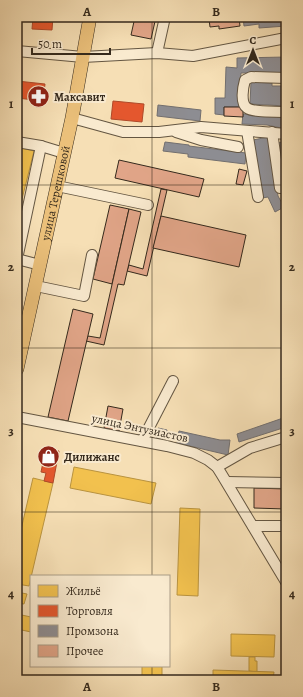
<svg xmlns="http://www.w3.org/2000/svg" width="303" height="697" viewBox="0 0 303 697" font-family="Alegreya,serif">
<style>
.homes{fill:#f2c14e;stroke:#b9933f}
.shops{fill:#e4572e;stroke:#af4929}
.industry{fill:#8d8d92;stroke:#726f6f}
.building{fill:#e1a588;stroke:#34291c}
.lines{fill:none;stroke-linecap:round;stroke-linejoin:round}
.minor-casing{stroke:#645642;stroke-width:12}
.major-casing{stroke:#34291c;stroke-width:14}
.minor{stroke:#f9eacf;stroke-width:10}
.major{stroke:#ebc07a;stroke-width:13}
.grid{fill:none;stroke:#34291c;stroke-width:1;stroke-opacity:0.55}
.labels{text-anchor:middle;stroke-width:4;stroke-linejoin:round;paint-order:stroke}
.poi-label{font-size:12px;font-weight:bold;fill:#34291c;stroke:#f9eacf;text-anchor:start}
.street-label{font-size:12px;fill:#34291c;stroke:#f9eacf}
.neatline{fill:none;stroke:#34291c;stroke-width:1.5}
.grid-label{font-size:13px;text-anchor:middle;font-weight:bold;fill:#34291c}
</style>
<rect width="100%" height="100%" fill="#f6dfb5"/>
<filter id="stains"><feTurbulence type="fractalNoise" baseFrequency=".005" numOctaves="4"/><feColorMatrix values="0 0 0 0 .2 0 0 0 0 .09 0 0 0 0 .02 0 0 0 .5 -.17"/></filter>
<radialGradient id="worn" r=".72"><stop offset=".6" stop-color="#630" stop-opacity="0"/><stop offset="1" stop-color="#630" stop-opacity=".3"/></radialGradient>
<g class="homes">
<polygon points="17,147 34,151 17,219"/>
<polygon points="74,467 156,483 151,504 70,488"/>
<polygon points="33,478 53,483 29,586 17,584 17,547"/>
<polygon points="180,508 200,509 198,596 177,595"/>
<polygon points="17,592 27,594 24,604 17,603"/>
<polygon points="17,614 31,617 31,632 17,629"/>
<polygon points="231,634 275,635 274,657 231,656"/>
<polygon points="249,657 255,657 255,661 257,661 257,672 249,671"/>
<rect x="142" y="666" width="20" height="14"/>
<polygon points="213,670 274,672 273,680 213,680"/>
</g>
<g class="shops">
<polygon points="33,17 53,17 52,30 32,29"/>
<polygon points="17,81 45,84 43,101 17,98"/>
<polygon points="113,101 144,104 142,122 111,119"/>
<polygon points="46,448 59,451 53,483 44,481 46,473 41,472"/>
</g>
<g class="industry">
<polygon points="243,17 286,17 286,26 259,28 259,24 244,26"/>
<polygon points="286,57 286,73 241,73 239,107 224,107 224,115 215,114 215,98 225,98 226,67 237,68 237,58"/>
<polygon points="251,82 272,83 272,86 284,86 285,83 286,83 286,106 250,104"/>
<polygon points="158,105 201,110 200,121 157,116"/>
<polygon points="243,114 268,115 286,118 286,129 267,125 242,124"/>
<polygon points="268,137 278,196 284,207 275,212 268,197 262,198 253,140"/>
<polygon points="286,141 286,197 278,143"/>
<polygon points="165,142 189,145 189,146 246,153 245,164 188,157 188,154 163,151"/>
<polygon points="286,417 286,427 239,442 237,434"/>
<polygon points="158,428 167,430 165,439 156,438"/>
<polygon points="179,431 220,440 230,440 228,455 177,443"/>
</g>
<g class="building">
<polygon points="135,17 156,17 151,39 131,35"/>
<polygon points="222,17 235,17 236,19 239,18 240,26 219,29 219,26 210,27 209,19"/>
<polygon points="224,107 243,107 243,117 224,116"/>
<polygon points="119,160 204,179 199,197 115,178"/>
<polygon points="239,169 247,171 243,185 236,184"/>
<polygon points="161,189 167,190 147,276 127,271 129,265 143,269"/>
<polygon points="110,205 129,209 112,284 93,279"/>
<polygon points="129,209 141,212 124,285 118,284 104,345 86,341 88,336 100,338"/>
<polygon points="161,216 246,235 239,267 153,248"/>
<polygon points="73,309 93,314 68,421 48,417"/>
<polygon points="108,406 123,409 119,431 104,428"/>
<polygon points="254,488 286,489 286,509 254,508"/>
</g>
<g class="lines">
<defs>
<g id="minor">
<polyline points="17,51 83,57 157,53 193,56 286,38"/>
<polyline points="157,53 165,17"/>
<path d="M286,78L251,77L245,80C243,87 240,103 247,108C254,113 277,111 286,112"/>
<polyline points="72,118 123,132 159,132 201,127 286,134"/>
<polyline points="247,131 258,197"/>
<polyline points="176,132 201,140 238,147"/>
<polyline points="272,132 280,188"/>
<polyline points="17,142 41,146 17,259"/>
<polyline points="41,146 64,153"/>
<polyline points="57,186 148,205"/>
<polyline points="17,259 40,265"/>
<polyline points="36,286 84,296 92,255"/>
<polyline points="17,417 167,446 194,453 208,460 217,467 222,475 286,582"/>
<polyline points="142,441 173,381"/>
<polyline points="217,467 250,448 286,437"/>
<polyline points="227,482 286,483"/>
<polyline points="253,526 286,526"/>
</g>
<g id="major">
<path id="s1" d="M17,369L72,118L90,17"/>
</g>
</defs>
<use href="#minor" class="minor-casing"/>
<use href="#major" class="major-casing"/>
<use href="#minor" class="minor"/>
<use href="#major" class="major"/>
</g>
<path class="grid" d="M152,17V576M17,185H286M17,348H286M17,512H286M152,666V680"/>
<defs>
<symbol id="pharmacy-disc" viewBox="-11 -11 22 22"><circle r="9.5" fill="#8f2418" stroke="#f9eacf"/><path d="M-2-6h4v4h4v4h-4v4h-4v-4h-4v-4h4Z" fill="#fff"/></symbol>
<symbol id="shop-disc" viewBox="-11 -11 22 22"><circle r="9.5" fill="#8f2418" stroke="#f9eacf"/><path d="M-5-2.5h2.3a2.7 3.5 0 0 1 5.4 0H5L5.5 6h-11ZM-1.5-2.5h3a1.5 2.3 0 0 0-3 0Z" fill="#fff"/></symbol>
</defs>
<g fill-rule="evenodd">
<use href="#pharmacy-disc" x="26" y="84" width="25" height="25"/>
<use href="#shop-disc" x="36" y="444" width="25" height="25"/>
</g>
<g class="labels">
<g class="poi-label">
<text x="54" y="101">Максавит</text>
<text x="64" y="461">Дилижанс</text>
</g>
<g class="street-label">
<text dy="4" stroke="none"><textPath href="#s1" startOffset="180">улица Терешковой</textPath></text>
<text transform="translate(140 428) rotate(12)" y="4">улица Энтузиастов</text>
</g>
</g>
<rect width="303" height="697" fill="none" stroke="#f6dfb5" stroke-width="44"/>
<rect x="30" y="575" width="140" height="92" fill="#f9eacf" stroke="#aa9d87"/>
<rect x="38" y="585" width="20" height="12" fill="#f2c14e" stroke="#aa9d87"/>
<text x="66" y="595" font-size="12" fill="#34291c">Жильё</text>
<rect x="38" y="605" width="20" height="12" fill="#e4572e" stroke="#aa9d87"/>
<text x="66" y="615" font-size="12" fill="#34291c">Торговля</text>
<rect x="38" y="625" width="20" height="12" fill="#8d8d92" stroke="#aa9d87"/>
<text x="66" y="635" font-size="12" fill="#34291c">Промзона</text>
<rect x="38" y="645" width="20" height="12" fill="#e1a588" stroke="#aa9d87"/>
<text x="66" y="655" font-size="12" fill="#34291c">Прочее</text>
<g transform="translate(253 50)" stroke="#f9eacf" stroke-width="3" paint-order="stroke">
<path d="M0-3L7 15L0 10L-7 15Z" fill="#34291c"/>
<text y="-6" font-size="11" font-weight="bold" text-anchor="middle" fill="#34291c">С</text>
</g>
<path d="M32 48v6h78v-6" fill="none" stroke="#34291c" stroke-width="2"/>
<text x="38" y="48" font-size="12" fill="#34291c" stroke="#f9eacf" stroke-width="3" paint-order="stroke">50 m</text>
<rect x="22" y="22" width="259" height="653" class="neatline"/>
<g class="grid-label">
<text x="87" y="16">A</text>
<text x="216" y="16">B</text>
<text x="11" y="108">1</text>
<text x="292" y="108">1</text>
<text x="11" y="271">2</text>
<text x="292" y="271">2</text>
<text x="11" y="435">3</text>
<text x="292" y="435">3</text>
<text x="11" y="598">4</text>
<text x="292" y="598">4</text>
<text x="87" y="691">A</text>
<text x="216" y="691">B</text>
</g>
<rect width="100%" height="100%" filter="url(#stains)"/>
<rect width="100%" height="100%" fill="url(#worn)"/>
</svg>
